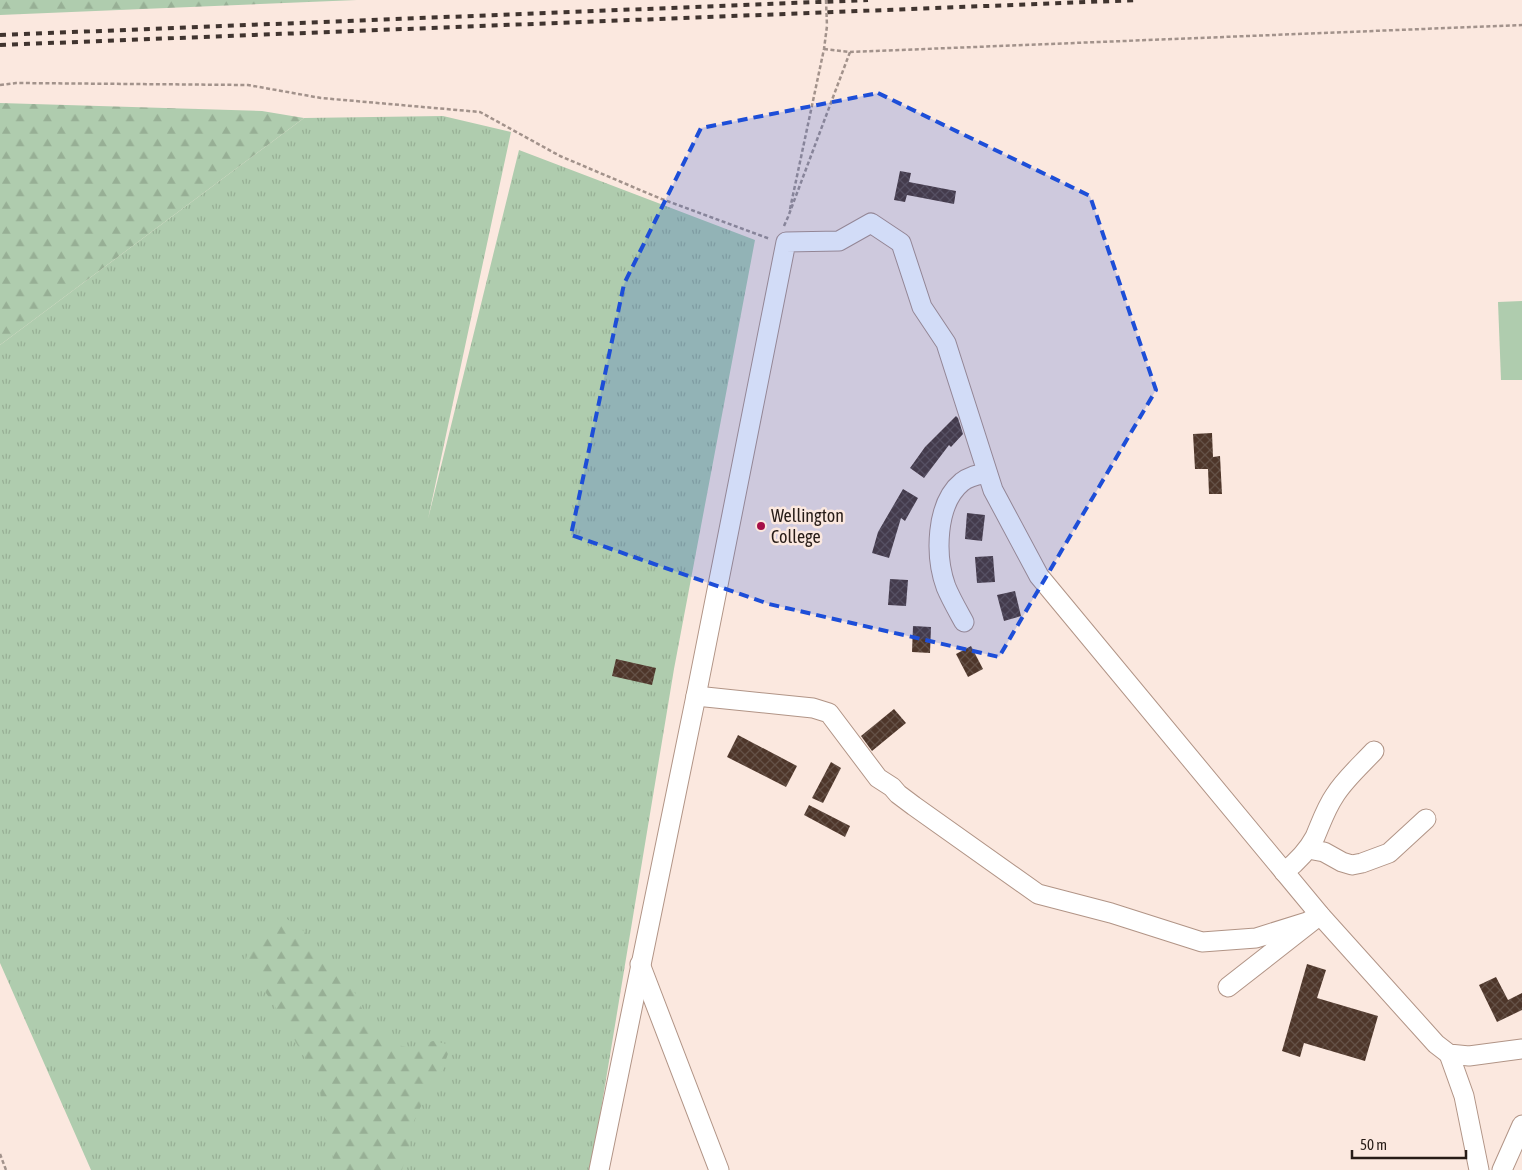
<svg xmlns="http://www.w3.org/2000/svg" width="1522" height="1170" viewBox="0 0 1522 1170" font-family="'Asap Condensed',sans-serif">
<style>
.grass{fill:url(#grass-tufts)}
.forest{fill:url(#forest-firs)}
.pitch{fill:#afccae}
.building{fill:url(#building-cross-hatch)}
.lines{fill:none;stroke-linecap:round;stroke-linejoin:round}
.minor-casing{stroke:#b19486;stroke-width:21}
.path{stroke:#a2928b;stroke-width:2.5;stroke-dasharray:4 2.5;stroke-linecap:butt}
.minor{stroke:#fff;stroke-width:19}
.rail{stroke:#40342f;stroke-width:4;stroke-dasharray:6 6;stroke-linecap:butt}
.path-bridge{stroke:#a2928b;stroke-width:2.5;stroke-dasharray:4 2.5;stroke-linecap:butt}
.marked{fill:#1d4ed8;fill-opacity:0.2;stroke:#1d4ed8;stroke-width:4;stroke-dasharray:10 6;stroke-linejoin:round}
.poi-dot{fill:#a60f47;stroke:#fbe8df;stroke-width:2}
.labels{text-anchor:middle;stroke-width:5;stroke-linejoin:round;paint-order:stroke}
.poi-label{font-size:18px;fill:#271c17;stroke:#fbe8df;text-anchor:start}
</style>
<defs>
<pattern id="grass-tufts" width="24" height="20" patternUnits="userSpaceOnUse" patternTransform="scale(1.25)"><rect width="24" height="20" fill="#afccae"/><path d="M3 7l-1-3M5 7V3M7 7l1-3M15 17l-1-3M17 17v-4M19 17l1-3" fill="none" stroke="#97af95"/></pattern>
<pattern id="forest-firs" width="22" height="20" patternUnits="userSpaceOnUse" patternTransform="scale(1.25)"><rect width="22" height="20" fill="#afccae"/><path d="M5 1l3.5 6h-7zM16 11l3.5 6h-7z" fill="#97af95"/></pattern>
<pattern id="building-cross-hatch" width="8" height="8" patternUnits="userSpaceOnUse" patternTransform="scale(1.25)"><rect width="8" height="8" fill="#4e362a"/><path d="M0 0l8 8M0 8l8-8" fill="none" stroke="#645147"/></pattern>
</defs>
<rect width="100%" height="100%" fill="#fbe8df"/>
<polygon class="grass" points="443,116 511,132 428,519 519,150 755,240 674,669 591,1170 91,1170 0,963 0,345 304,118"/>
<g class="forest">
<polygon points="0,0 357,0 0,15"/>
<polygon points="0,103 262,111 304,118 0,345"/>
<polygon points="287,919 309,935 330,965 355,993 366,1018 390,1043 410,1048 433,1041 451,1045 442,1071 424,1100 413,1123 408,1150 402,1170 335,1170 318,1081 278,1011 258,981 246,959 250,944 267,929"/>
</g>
<polygon class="pitch" points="1522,301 1522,380 1501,380 1498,302"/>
<g class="building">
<polygon points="900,171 911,173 909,182 956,191 954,204 907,195 905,202 894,200"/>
<polygon points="956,416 958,418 963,434 951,447 949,445 924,478 910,468 925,447"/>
<polygon points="1212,433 1213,457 1220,456 1222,494 1209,494 1208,469 1195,469 1193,434"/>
<polygon points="903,489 918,498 905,521 901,518 889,558 872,553 878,532"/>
<polygon points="967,513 985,515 982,541 965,539"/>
<polygon points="993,556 995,582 977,583 975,557"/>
<polygon points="890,579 908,580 906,606 888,605"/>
<polygon points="1015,591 1021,616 1004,621 997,595"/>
<polygon points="913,626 931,627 930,653 912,652"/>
<polygon points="971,646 983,669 968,677 956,654"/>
<polygon points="616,659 656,668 652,685 612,676"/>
<polygon points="894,709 906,723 872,751 861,736"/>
<polygon points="738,735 797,766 786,787 727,757"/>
<polygon points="831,762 841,768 823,803 812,798"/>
<polygon points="809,805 850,826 845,837 804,815"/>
<polygon points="1307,964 1326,970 1317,998 1378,1016 1365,1061 1304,1043 1300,1057 1282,1051"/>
<polygon points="1496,977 1508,1000 1522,993 1522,1010 1497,1022 1479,985"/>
</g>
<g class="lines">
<defs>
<g id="minor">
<path d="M964,622C958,611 951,599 946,587C935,557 935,504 962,482C969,476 978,475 987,473"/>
<polyline points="696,696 813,708 829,713 878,778 892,787 898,794 914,806 1038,894 1111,913 1202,942 1256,938 1307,922 1320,915 1228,987"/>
<polyline points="1308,849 1324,852 1342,862 1352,865 1362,863 1389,853 1426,819"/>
<path d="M1284,872C1297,862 1307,852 1315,837C1321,823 1326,808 1335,795C1345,779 1361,765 1374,751"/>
<polyline points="640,964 719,1170"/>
<polyline points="1449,1054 1464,1096 1479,1170"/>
<polyline points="599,1170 696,696 786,242 839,241 871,223 901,243 922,307 946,343 993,490 1039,576 1320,915 1436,1044 1449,1054 1469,1056 1522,1049"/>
<polyline points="1502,1170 1522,1125"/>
</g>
</defs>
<use href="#minor" class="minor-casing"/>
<g class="path">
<polyline points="824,49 850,52 1522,25"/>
<polyline points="0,85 16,83 248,85 321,98 480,112 560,156 659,198 770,239"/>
<polyline points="790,209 824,49 827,26"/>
<polyline points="784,226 788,217 850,52"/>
<polyline points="0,1154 6,1170"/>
</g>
<use href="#minor" class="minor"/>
<g class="rail">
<polyline points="0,35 868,0"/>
<polyline points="0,45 1138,0"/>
</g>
<polyline class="path-bridge" points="826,0 827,26"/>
</g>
<path class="marked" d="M878,93L1090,196L1156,390L999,657L769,604L571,535L624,284L701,128Z"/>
<circle class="poi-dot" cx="761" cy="526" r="5"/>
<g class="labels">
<g class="poi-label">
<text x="771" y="522">Wellington<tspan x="771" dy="21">College</tspan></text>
</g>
</g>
<path d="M1352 1150v8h114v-8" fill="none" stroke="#271c17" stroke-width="2.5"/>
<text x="1360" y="1150" font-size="15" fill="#271c17" stroke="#fbe8df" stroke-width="4" paint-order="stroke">50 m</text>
</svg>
